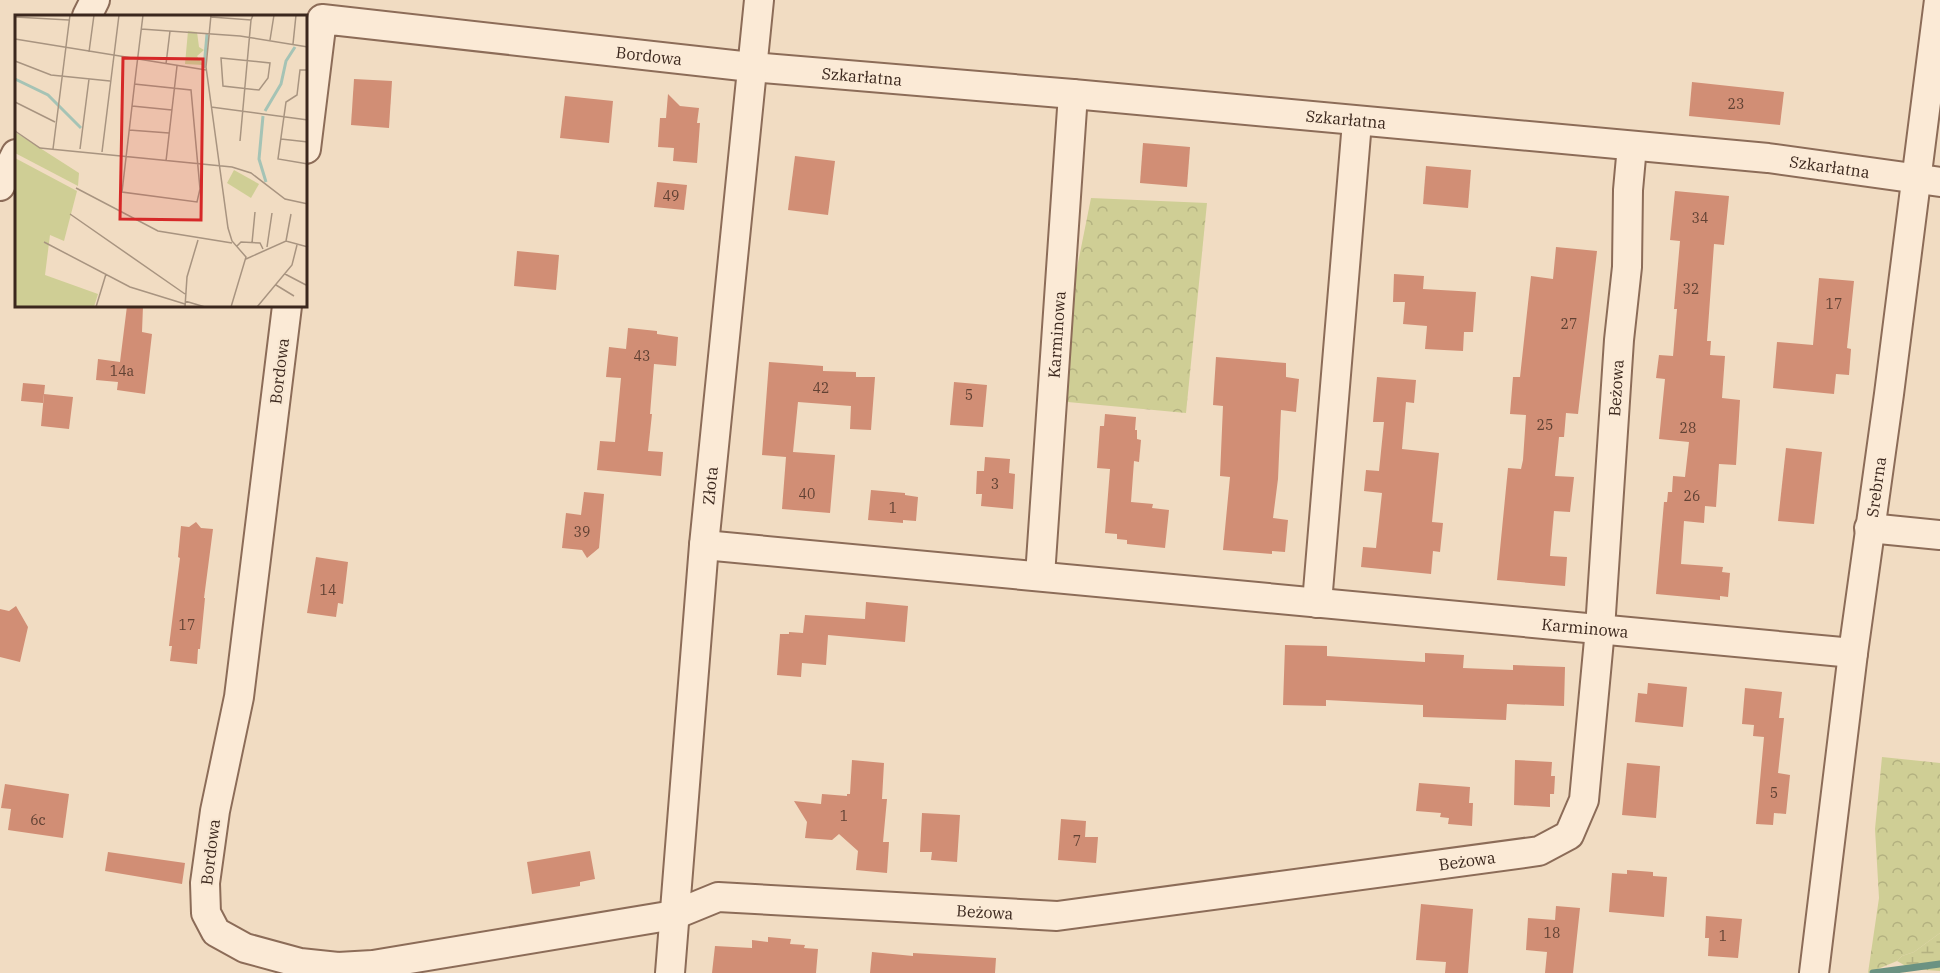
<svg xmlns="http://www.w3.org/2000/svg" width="1940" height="973" viewBox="0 0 1940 973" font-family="'IBM Plex Serif',serif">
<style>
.forest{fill:url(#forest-crowns)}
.wetland{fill:url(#wetland-marsh)}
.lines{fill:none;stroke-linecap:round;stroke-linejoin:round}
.stream{stroke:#6b9282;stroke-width:7}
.building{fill:#d18e75}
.minor-casing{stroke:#8c6c58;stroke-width:32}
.minor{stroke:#fbead6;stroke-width:28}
.labels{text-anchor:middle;stroke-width:4.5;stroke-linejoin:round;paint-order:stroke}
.number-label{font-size:14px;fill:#604133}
.street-label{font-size:16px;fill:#3b271d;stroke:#f8e7d2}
.inset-river{fill:none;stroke:#a5c3b5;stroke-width:3}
.inset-road{fill:none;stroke:#a89480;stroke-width:1.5}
.view{fill:#d62828;fill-opacity:0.15;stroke:#d62828;stroke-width:3}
.inset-edge{fill:none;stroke:#3b271d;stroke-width:3}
</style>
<defs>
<pattern id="forest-crowns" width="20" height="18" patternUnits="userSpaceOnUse" patternTransform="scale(1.5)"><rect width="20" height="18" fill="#cfce95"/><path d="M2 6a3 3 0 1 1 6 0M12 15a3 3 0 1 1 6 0" fill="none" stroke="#b3b180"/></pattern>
<pattern id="wetland-marsh" width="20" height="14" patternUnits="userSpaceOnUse" patternTransform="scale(1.5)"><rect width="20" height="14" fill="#cfce95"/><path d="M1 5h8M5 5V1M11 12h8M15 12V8" fill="none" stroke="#b3b180"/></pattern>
</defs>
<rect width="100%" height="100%" fill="#f1dcc2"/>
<g class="forest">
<polygon points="1091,198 1207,203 1186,413 1057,401 1059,358"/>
<polygon points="1882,757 1940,763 1940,933 1914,952 1902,956 1897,961 1868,973 1879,898 1875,829"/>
</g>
<polygon class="wetland" points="1940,933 1940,971 1911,969 1897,961 1902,956 1914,952"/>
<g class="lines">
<polyline class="stream" points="1873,973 1940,964"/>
</g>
<g class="building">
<polygon points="354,79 392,81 389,128 351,125"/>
<polygon points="1692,82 1784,92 1780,125 1689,116"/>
<polygon points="668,94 680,106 699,108 697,123 700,123 697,163 673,161 674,148 658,147 660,118 666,118"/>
<polygon points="565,96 613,101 609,143 560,138"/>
<polygon points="1143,143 1190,147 1187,187 1140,183"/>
<polygon points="795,156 835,161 828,215 788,210"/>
<polygon points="1426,166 1471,170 1468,208 1423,204"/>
<polygon points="657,182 687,185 684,210 654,207"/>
<polygon points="1675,191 1729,196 1724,245 1714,244 1707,341 1711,341 1710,355 1725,356 1722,398 1740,400 1736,465 1719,464 1716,507 1705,506 1704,523 1684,521 1681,564 1723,567 1722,572 1730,573 1728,597 1720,596 1720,600 1656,594 1664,502 1667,502 1668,492 1672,492 1673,476 1685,477 1689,442 1659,439 1665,379 1656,378 1659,355 1673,356 1677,309 1674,309 1680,241 1670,240"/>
<polygon points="1556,247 1597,251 1578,414 1566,413 1564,437 1559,437 1555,476 1574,477 1570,512 1554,511 1550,556 1567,557 1565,586 1497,580 1508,468 1521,469 1523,460 1526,415 1510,414 1513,377 1520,377 1531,276 1553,279"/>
<polygon points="517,251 559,255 556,290 514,286"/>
<polygon points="1394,274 1424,276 1423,289 1476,292 1473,332 1464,332 1463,351 1425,349 1427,326 1403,324 1405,302 1393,302"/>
<polygon points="1819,278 1854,281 1847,348 1851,349 1849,375 1836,374 1834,394 1773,388 1777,342 1813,345"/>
<polygon points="127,306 143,306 142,332 152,334 145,394 117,390 118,382 96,380 98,359 120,362"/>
<polygon points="628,328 657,331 657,334 678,337 676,366 654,364 650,414 652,414 648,451 663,452 661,476 597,470 600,441 615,442 621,378 606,377 609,347 626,349"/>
<polygon points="1216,357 1286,363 1286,377 1299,379 1296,412 1281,410 1278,479 1273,518 1288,520 1285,552 1272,551 1272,554 1223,550 1230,477 1220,476 1223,406 1213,405"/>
<polygon points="769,362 823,366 823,371 856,372 856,377 875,377 871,430 850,429 851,406 798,402 793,452 835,455 830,513 782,509 786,457 762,455"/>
<polygon points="1377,377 1416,380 1414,403 1406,402 1402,449 1439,453 1432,522 1443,523 1440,552 1433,551 1431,574 1361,567 1363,547 1376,548 1382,493 1364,491 1366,470 1379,471 1384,422 1373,422"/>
<polygon points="954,382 987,385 983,427 950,425"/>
<polygon points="23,383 45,385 43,403 21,401"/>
<polygon points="44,394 73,397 69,429 41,426"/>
<polygon points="1105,414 1136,417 1135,430 1137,430 1137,439 1141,440 1139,462 1134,461 1131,502 1153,504 1152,508 1169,510 1165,548 1127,544 1127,540 1117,539 1117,534 1105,533 1110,469 1097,468 1100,426 1104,426"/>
<polygon points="1786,448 1822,452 1814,524 1778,521"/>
<polygon points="985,457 1010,459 1009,473 1015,474 1013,509 981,506 982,494 976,494 977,471 984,471"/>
<polygon points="871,490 905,493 905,495 918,497 916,521 903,520 903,523 868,520"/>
<polygon points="584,492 604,494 599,548 587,558 582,550 562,548 566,513 581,515"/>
<polygon points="196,522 201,528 213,529 204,598 205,598 200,649 198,649 197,664 170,661 172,646 169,646 180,558 178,557 181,526 189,527"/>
<polygon points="316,557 348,562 343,604 338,603 336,617 307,613"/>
<polygon points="866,602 908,606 905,642 828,635 826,665 802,663 801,677 777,675 780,634 789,634 789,632 803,633 805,615 865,619"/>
<polygon points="16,606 28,627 20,662 0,657 0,609 9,611"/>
<polygon points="1285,645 1327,646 1327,656 1425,662 1425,653 1464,655 1463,668 1513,670 1513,665 1565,667 1564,706 1507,704 1506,720 1423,717 1423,705 1326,700 1326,706 1283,705"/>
<polygon points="1648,683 1687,687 1683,727 1635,722 1638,693 1647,694"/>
<polygon points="1745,688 1782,692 1779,718 1784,718 1778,773 1790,775 1786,814 1774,813 1773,825 1756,824 1764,737 1753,736 1754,725 1742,724"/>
<polygon points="852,760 884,763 882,799 887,799 883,842 889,842 887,873 856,870 858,851 839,834 832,840 805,838 807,822 794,801 821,804 822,794 847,796 847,794 850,794"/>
<polygon points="1515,760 1552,762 1551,776 1555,776 1554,794 1550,794 1550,807 1514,805"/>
<polygon points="1627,763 1660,766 1656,818 1622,815"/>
<polygon points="1419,783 1470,787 1469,803 1473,803 1472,826 1448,824 1449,818 1440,817 1441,813 1416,811"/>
<polygon points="5,784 69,794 63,838 8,830 11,809 1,808"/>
<polygon points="922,813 960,815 957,862 931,860 932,852 920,852"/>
<polygon points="1061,819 1086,821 1085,837 1098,837 1096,863 1058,860"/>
<polygon points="590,851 595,879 580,882 580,886 532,894 527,862"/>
<polygon points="108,852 185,863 182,884 105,871"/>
<polygon points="1627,870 1653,872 1653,876 1667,877 1664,917 1609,912 1612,873 1627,874"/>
<polygon points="1421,904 1473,909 1468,973 1445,973 1446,962 1416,960"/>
<polygon points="1556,906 1580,908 1573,973 1545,973 1547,952 1526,950 1528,918 1555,920"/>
<polygon points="1706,916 1742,919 1738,958 1708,956 1709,938 1705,938"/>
<polygon points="768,937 791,939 790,944 805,945 804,948 818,949 816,973 712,973 715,946 752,948 752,940 768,942"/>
<polygon points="872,952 913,956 913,953 996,958 995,973 870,973"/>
</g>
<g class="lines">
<defs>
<g id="minor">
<polyline points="87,16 95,0"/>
<path id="s1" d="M306,149L322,19L751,67L1073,94L1768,158L1940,182"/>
<polyline points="0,186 16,154"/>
<path id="s2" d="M287,306L239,697L215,811L205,883L206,913L216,932L245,948L300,963L338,967L373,965L674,915L718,897L1057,916L1539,851L1569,835L1584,800L1600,629L1619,340L1627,267L1628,190L1632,146"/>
<polyline points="1869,528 1940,535"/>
<path id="s3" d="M704,545L1853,653"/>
<path id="s4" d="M1040,576L1073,94"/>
<polyline points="1317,603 1357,122"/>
<path id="s5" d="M670,973L704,545L759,0"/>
<path id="s6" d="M1814,973L1853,653L1889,394L1939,0"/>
</g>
</defs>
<use href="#minor" class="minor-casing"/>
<use href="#minor" class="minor"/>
</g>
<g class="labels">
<g class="number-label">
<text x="1736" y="109">23</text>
<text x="671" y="201">49</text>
<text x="1700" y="223">34</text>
<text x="1691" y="294">32</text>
<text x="1834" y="309">17</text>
<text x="1569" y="329">27</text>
<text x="642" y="361">43</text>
<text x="122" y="376">14a</text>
<text x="821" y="393">42</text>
<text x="969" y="400">5</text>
<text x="1545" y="430">25</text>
<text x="1688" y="433">28</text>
<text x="995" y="489">3</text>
<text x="807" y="499">40</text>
<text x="1692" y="501">26</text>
<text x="893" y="513">1</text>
<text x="582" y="537">39</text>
<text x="328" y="595">14</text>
<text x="187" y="630">17</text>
<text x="1774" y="798">5</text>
<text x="844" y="821">1</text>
<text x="38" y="825">6c</text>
<text x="1077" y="846">7</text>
<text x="1552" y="938">18</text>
<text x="1723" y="941">1</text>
</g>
<g class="street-label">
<text dy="6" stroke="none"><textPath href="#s1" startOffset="460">Bordowa</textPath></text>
<text dy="6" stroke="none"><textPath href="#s1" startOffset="674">Szkarłatna</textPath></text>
<text dy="6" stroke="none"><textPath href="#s1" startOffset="1160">Szkarłatna</textPath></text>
<text dy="6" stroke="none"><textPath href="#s1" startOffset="1646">Szkarłatna</textPath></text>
<text dy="6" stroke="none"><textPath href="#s4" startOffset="242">Karminowa</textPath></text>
<text transform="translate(279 371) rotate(-83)" y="6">Bordowa</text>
<text dy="6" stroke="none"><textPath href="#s2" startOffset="2462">Beżowa</textPath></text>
<text dy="6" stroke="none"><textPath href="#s5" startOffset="489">Złota</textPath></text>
<text dy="6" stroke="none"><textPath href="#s6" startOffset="490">Srebrna</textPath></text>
<text dy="6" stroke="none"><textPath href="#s3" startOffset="885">Karminowa</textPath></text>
<text transform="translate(210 852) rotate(-83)" y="6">Bordowa</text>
<text dy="6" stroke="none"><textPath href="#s2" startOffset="1904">Beżowa</textPath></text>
<text dy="6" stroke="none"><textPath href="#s2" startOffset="1418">Beżowa</textPath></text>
</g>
</g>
<g transform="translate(15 15)">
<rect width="292" height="292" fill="#f1dcc2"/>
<path d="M173,16L182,17L184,32L189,35L182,41L188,50L170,49ZM0,117L64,158L63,171L0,138ZM0,143L62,176L49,226L35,220L30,260L83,279L79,292H0Z" fill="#cfce95"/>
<path d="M219,155L244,169L236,183L212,168Z" fill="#cfce95"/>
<path class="inset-river" d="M189,53L192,19M0,64L33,80L66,113M250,96L266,69L271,46L280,32M248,101L244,144L251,167"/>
<path class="inset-road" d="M196,0L191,52L213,213L217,226L231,242L216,292M0,2L54,5M196,2L236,5L238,0M126,14L225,21L293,32M0,24L191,55M255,25L259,0M278,29L281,0M74,37L79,0M206,43L255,48L253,63L244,75L208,71ZM0,46L36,60L95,66M151,49L155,16M293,55H285L282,80L271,87L263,144L293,149M119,69L176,75L185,174L182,187L107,177L121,57L128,0M0,87L40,107M117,91L157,95M196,92L293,105M114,115L154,118M0,116L25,133L217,152L236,158L270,184L293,189M266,124L293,127M225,126L236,5M38,134L55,0M65,134L74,64M87,137L104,0M151,146L162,51M61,173L143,216L217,228M55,199L170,279M271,226L276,199M29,227L115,272L170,289M237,228L240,197M222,231L226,227L245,228L248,234M252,232L257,198M231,244L271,226L293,232M270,259L291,270M261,270L279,281M170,286L190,292M81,292L91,259M170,292L172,262L183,225M242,292L277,250L282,230"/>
<path class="view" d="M108,43L188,44L186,205L105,204Z"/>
<rect width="292" height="292" class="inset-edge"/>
</g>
</svg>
